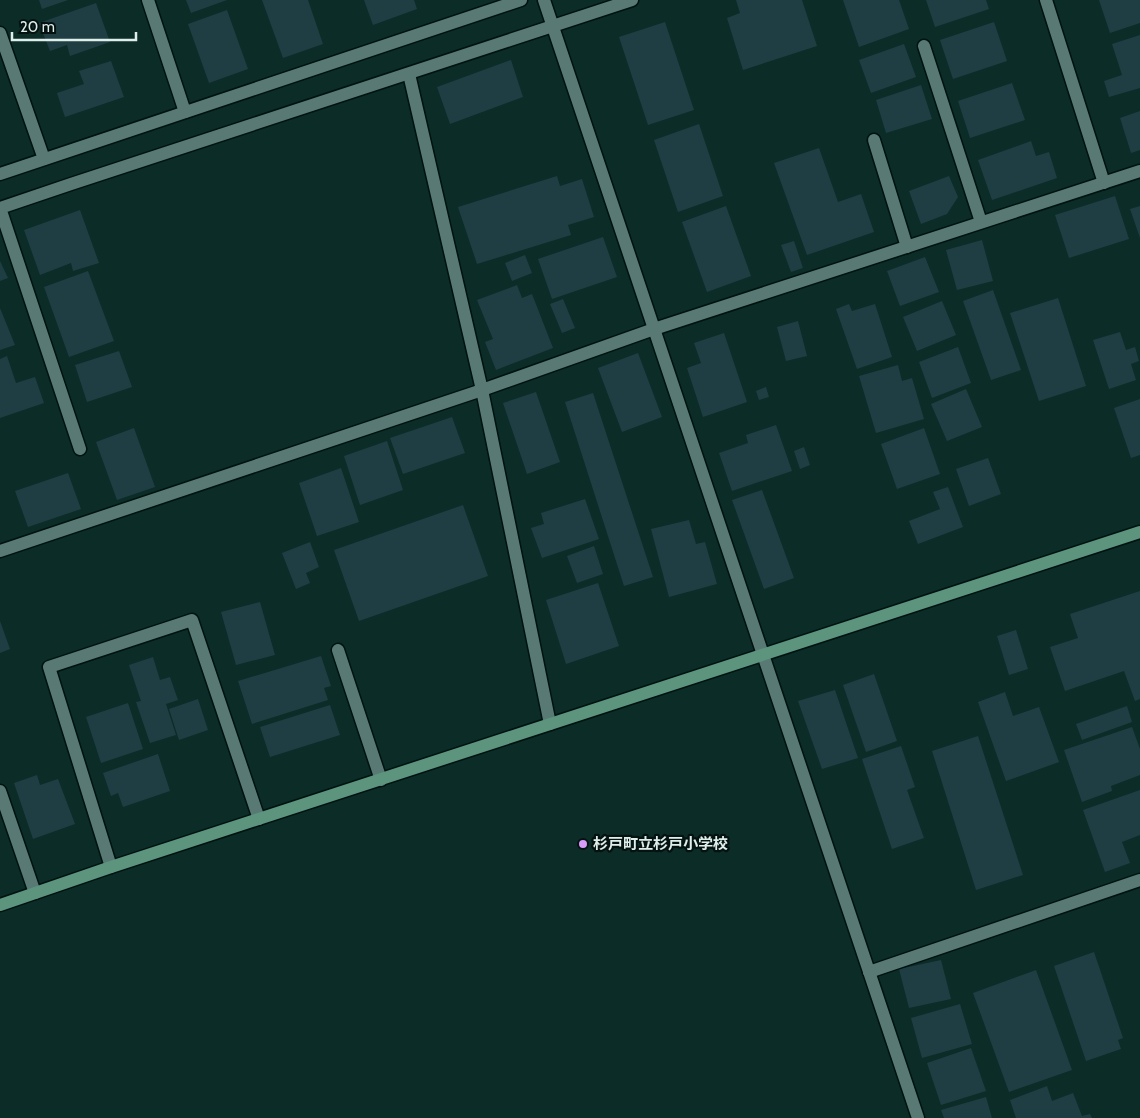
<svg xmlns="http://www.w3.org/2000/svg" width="1140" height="1118" viewBox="0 0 1140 1118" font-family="Cabin,'Noto Sans JP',sans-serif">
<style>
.building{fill:#1e3e43}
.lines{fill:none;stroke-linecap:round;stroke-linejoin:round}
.street-casing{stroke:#001310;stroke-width:15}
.secondary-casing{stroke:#001310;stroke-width:15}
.street{stroke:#597a74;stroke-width:12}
.secondary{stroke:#5c947e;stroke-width:12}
.poi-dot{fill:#d79bf9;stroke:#051210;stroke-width:2}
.labels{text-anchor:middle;stroke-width:4.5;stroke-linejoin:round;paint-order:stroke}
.poi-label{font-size:15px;font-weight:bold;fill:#ddeeeb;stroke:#051210;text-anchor:start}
</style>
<rect width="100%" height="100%" fill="#0c2c28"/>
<g class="building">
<polygon points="39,0 68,0 42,9"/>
<polygon points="186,0 227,0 191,13"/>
<polygon points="262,0 308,0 323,44 283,58"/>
<polygon points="364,0 414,0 417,9 373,25"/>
<polygon points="736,0 802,0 817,46 743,70 727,18 740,13"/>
<polygon points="843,0 899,0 909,29 859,47"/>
<polygon points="926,0 986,0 989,9 935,27"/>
<polygon points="1099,0 1140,0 1140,23 1110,33"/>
<polygon points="96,3 110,42 70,56 67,45 50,51 39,23"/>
<polygon points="227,10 248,69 209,83 188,24"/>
<polygon points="665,22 694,110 648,125 619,37"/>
<polygon points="994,22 1007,61 953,79 940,40"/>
<polygon points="1140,35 1140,88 1109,97 1104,81 1122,75 1112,44"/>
<polygon points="904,44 916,77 871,93 859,60"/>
<polygon points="511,60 523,97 450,124 437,87"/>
<polygon points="111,61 124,97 65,117 57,93 84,84 79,71"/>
<polygon points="1012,83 1025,120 970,138 958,101"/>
<polygon points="921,85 932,119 886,133 876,100"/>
<polygon points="1140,111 1140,150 1131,153 1120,118"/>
<polygon points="699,124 723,196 678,212 654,140"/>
<polygon points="1031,141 1036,156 1049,152 1057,178 992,200 978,160"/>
<polygon points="819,148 838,202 861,194 874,232 807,255 774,163"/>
<polygon points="557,176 560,186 582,179 594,217 568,225 571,235 477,264 458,207"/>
<polygon points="949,176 958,197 947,214 921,224 909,191"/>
<polygon points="1115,196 1129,239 1069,258 1055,215"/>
<polygon points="726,206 751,276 707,292 682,222"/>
<polygon points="1140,206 1140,238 1130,209"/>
<polygon points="80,210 99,263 73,271 71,263 40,275 24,230"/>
<polygon points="603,237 617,277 552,299 538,259"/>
<polygon points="982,240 993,281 957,290 946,250"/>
<polygon points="794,241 803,268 791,272 781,245"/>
<polygon points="525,255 532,273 512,281 505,263"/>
<polygon points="925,257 939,292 900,306 887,271"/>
<polygon points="0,261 8,278 0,281"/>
<polygon points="88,271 114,341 69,357 44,287"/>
<polygon points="517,285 522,298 532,294 553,348 496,370 485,342 493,339 477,300"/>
<polygon points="993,290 1021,370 991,380 963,301"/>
<polygon points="1058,298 1086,386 1039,401 1010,313"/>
<polygon points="563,299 575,328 562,333 550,304"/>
<polygon points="942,301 956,335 917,351 903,317"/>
<polygon points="849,304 852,311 875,304 892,357 857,369 836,309"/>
<polygon points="0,308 15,345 0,350"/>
<polygon points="798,321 807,356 786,361 777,327"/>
<polygon points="1120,332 1126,350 1135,347 1139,361 1131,364 1136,380 1109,389 1093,340"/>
<polygon points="724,333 747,402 703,417 687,368 701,363 694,343"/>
<polygon points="958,347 971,383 932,398 919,362"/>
<polygon points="119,351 132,387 87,402 75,365"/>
<polygon points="638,353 662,417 622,432 598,368"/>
<polygon points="7,356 16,383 35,377 44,403 0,418 0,359"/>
<polygon points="898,365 902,381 912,378 924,419 876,433 859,376"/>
<polygon points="766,387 769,397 759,400 756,391"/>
<polygon points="966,389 982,427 947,441 931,404"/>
<polygon points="536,392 560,462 527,474 503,403"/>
<polygon points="593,393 653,577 624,586 565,402"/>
<polygon points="1140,399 1140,455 1131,458 1114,408"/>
<polygon points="452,417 465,453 403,474 390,438"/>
<polygon points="776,425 792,471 732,491 719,453 748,443 746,435"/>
<polygon points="134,428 155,487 117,500 96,442"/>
<polygon points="924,428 940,474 897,489 881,444"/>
<polygon points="387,441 403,490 360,505 344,456"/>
<polygon points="804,447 810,465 800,469 794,451"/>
<polygon points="988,458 1001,494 969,506 956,469"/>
<polygon points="341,468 359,522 317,536 299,483"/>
<polygon points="68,473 81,509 28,527 15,491"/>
<polygon points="948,487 963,527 918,544 909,521 940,509 933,492"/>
<polygon points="762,490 794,578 764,589 732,500"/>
<polygon points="585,499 599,539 542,558 531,528 544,524 541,513"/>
<polygon points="463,505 488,576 359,621 334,550"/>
<polygon points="689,520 696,544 705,542 717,584 669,597 651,529"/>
<polygon points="310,542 319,567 306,573 310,583 296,589 282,553"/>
<polygon points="594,546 603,574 577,583 567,556"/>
<polygon points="598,583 619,646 566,664 546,600"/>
<polygon points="1140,591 1140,699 1135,701 1124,671 1065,691 1050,647 1078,638 1070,614"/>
<polygon points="260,602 275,655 236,665 221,612"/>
<polygon points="0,621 10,649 0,653"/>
<polygon points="1016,630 1028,669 1009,675 997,636"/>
<polygon points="321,656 331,686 324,688 328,700 252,724 238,681"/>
<polygon points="153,657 160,680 170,677 178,700 166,704 176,735 150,743 136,702 141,701 129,665"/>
<polygon points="874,674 897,741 866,752 843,685"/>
<polygon points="835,690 858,758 822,769 798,701"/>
<polygon points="1005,692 1013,716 1039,707 1059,762 1006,781 978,702"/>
<polygon points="198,699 208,730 179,740 169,709"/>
<polygon points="128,703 143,749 101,763 86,717"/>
<polygon points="330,705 340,735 270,757 260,727"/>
<polygon points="1127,706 1132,722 1082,740 1076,724"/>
<polygon points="1132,727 1140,749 1140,775 1111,786 1112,791 1082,802 1064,750"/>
<polygon points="978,736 1023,875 976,890 932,751"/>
<polygon points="901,746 915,787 907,790 924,838 892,849 862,759"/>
<polygon points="158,754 170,791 123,807 118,793 111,796 103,773"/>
<polygon points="37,775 40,785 58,779 75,824 33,839 14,783"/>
<polygon points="1140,790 1140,835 1122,842 1130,863 1105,872 1083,810"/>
<polygon points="1094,952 1123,1038 1118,1040 1121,1049 1086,1061 1054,966"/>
<polygon points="941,960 951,999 909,1008 899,969"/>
<polygon points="1036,970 1072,1070 1009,1092 973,993"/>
<polygon points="960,1004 972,1044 922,1058 911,1018"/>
<polygon points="971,1048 986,1091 941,1105 927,1063"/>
<polygon points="1047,1086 1052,1101 1073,1093 1082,1116 1090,1114 1092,1118 1016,1118 1010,1100"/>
<polygon points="986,1097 992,1118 944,1118 941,1110"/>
</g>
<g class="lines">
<defs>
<g id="street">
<polyline points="148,0 185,112"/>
<polyline points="544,0 918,1118"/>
<polyline points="1046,0 1104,183"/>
<polyline points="0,33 44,159"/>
<polyline points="924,46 981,222"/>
<polyline points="409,74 482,390 550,724"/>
<polyline points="874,140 907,247"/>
<polyline points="0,174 521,0"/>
<polyline points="80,449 0,208 71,184 632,0"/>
<polyline points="0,551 482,390 654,329 1140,171"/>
<polyline points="338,650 381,780"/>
<polyline points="0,791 35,893"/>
<polyline points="111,867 49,667 192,620 259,819"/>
<polyline points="869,972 1140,880"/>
</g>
<polyline id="secondary" points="0,905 111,867 1140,532"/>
</defs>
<use href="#street" class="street-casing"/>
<use href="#secondary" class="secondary-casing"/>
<use href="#street" class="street"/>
<use href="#secondary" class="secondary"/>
</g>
<circle class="poi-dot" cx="583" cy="844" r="5"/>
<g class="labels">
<g class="poi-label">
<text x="593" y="849">杉戸町立杉戸小学校</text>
</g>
</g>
<path d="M12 32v8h124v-8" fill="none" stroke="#ddeeeb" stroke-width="2.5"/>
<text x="20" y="32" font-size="15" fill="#ddeeeb" stroke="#051210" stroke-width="4" paint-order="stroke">20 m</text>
</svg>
